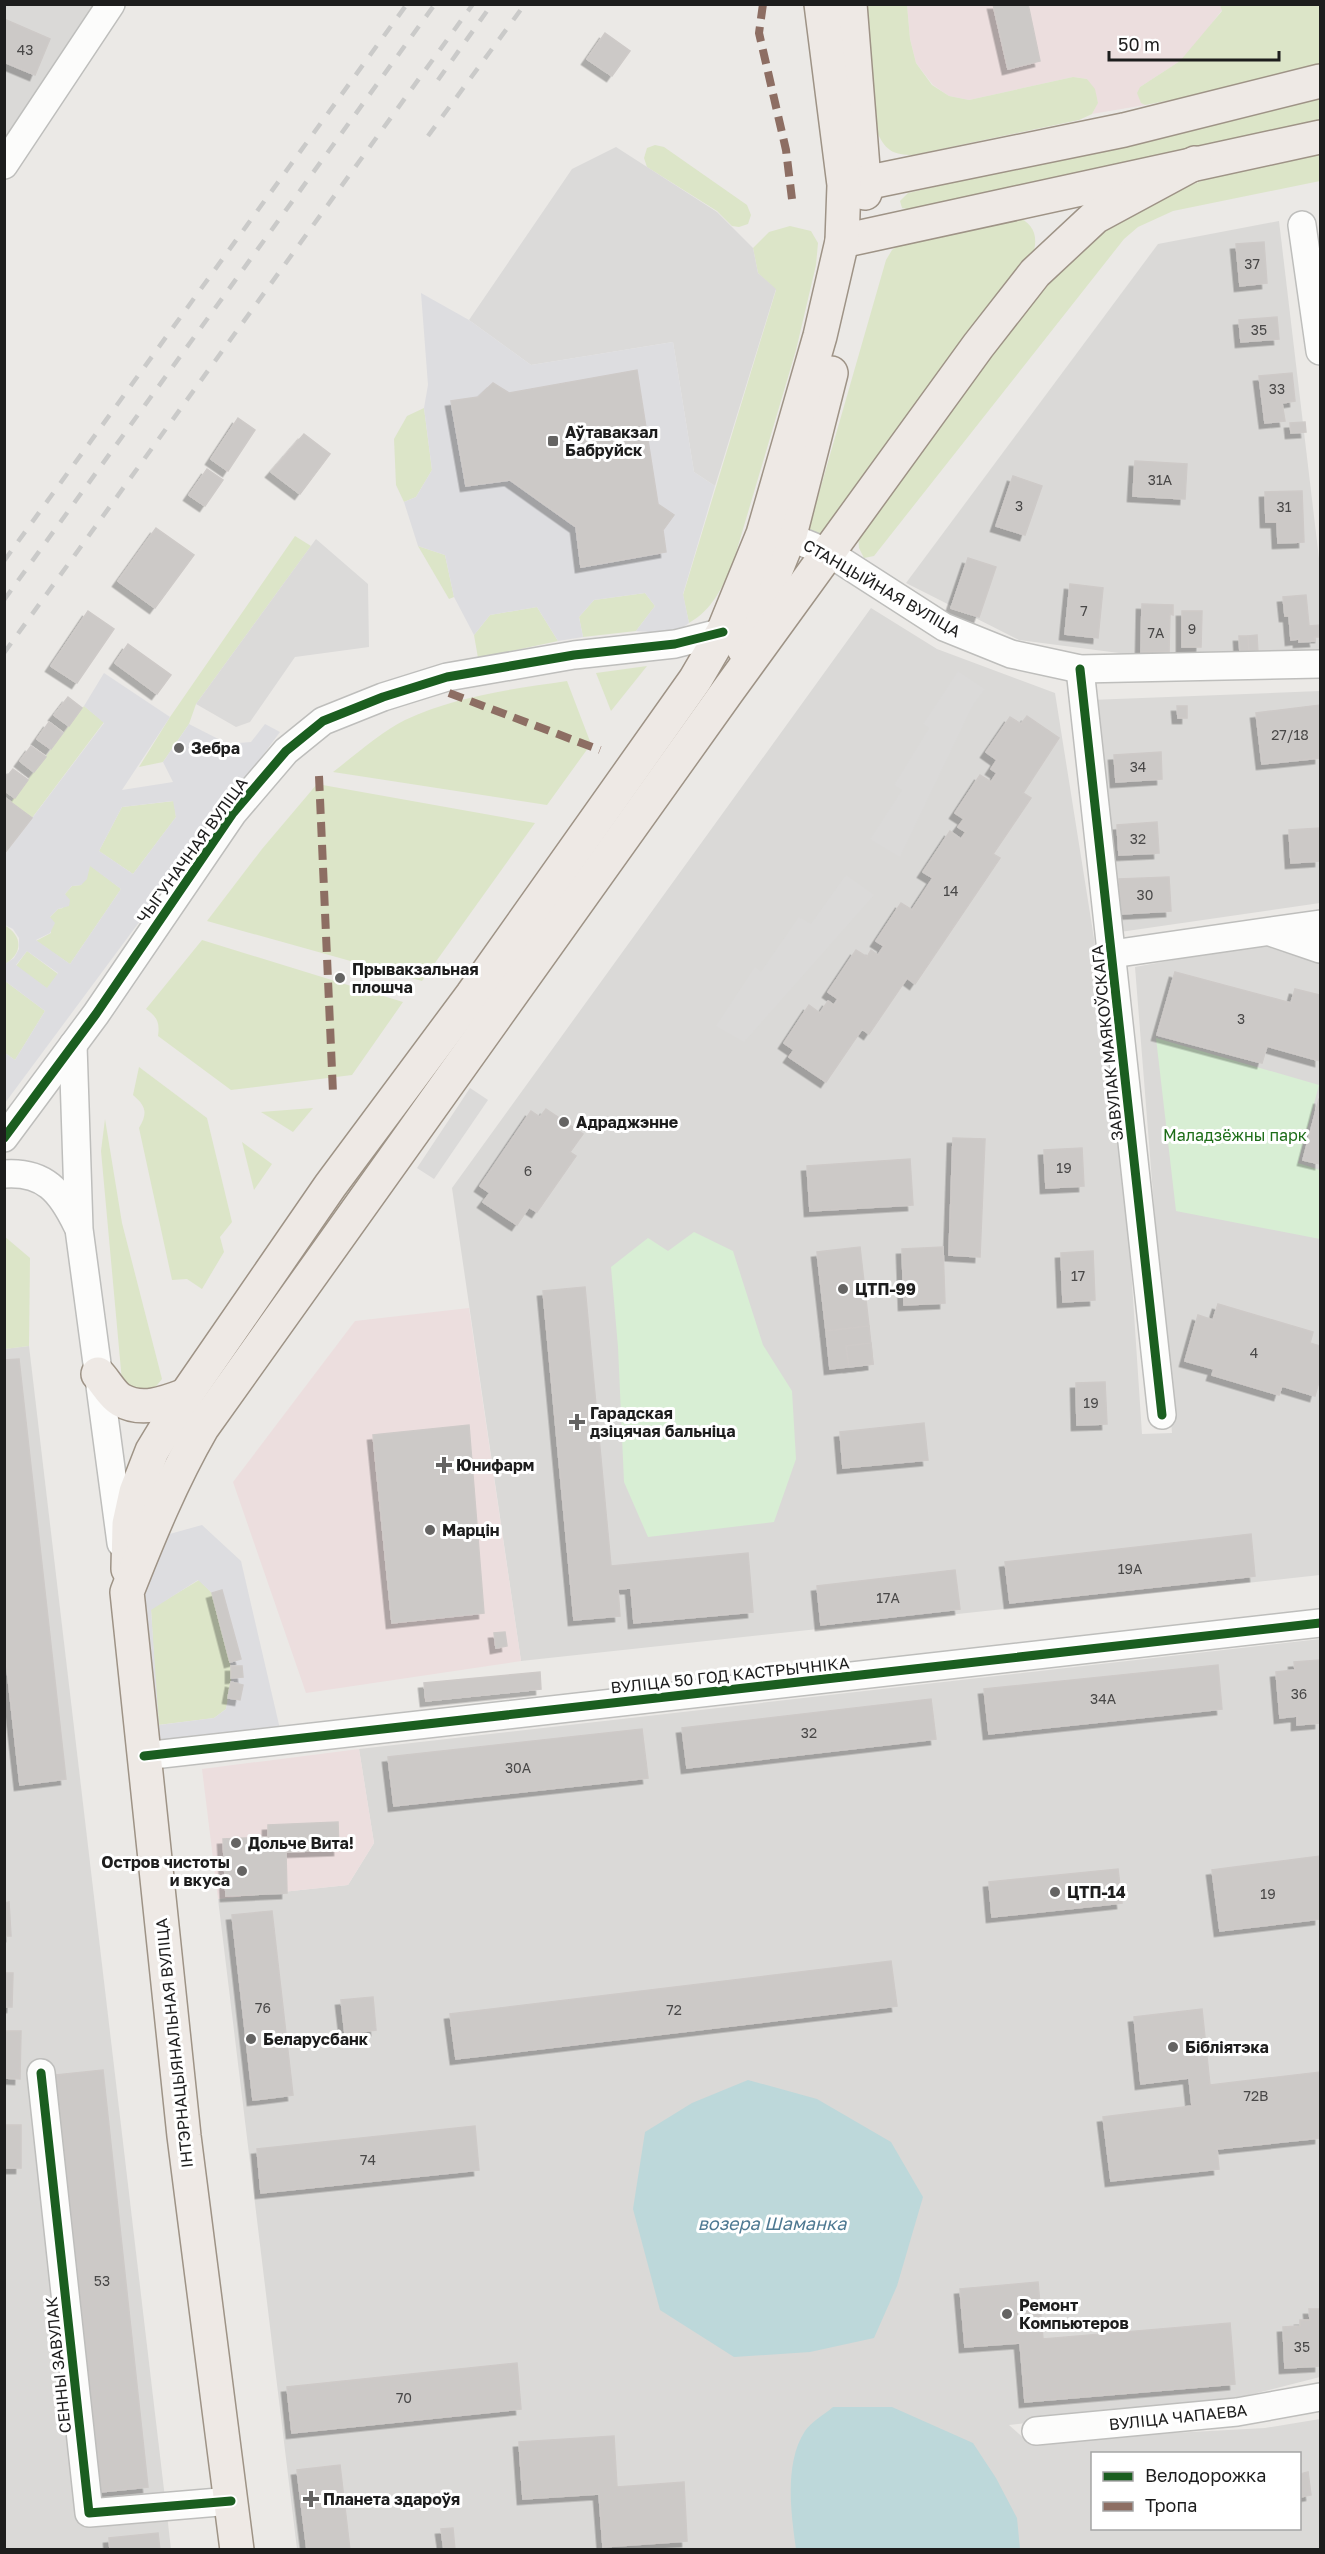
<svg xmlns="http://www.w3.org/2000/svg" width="1325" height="2554" viewBox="0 0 1325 2554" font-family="'Golos Text',sans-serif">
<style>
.residential{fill:#dad9d7;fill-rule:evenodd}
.commercial{fill:#ecdede}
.grass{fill:#dce5c8}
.park{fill:#d8eed4}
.parking{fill:#dbdad9}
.plaza{fill:#dddde0;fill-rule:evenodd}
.water{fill:#bdd8da}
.building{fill:#ccc9c7;stroke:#cecac8;stroke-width:1.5;filter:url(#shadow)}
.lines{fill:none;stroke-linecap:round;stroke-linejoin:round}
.minor-casing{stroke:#bebebc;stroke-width:30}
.major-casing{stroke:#9e9386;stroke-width:36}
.minor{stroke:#fcfcfb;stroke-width:27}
.major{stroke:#eee9e5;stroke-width:33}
.rail{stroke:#cacac9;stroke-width:4.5;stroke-dasharray:12 12;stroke-linecap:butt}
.quiet{stroke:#8d6e63;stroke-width:8;stroke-dasharray:15 8;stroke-linecap:butt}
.cycleway-casing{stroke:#fff;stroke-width:13}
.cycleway{stroke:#1b5e20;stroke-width:9}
.poi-dot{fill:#656463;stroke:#fff;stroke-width:2}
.labels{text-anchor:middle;stroke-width:6;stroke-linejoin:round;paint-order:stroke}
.number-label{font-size:14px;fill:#494848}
.poi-label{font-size:16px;font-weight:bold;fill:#1d1d1d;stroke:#fff;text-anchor:start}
.street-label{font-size:16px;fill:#1d1d1d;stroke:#fff}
.park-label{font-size:16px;fill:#1d6d18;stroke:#fff}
.water-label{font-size:18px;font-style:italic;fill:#4e7992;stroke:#fff}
</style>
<defs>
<filter id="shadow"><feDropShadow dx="-5.5" dy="5.5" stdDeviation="0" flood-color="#0004"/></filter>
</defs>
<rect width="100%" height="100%" fill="#ebe9e6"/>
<g class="residential">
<polygon points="5,5 99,5 5,143"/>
<polygon points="1279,221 1320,567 1320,650 1142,656 1019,640 906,583 1158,244"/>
<polygon points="871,608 937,649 1055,693 1120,1102 1142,1434 1172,1433 1135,967 1259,944 1320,964 1320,1575 521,1661 452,1188"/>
<polygon points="1320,691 1320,903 1120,932 1090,700"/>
<polygon points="29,1346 171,2549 5,2550 4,1349"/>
<path d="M1320,1639V2377L1245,2396L1009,2425L1027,2441L1265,2428L1320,2419V2549H297L218,1899L348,1885L374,1843L359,1749ZM1092,2454H1300V2528H1092Z"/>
</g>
<g class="commercial">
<polygon points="1220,4 1222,10 1190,52 1180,61 1140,87 1141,103 1145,105 1092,114 1098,102 1087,79 1073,77 969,100 949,96 933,85 916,63 910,39 907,5"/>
<polygon points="469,1308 521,1661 306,1693 233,1482 355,1321"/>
<polygon points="359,1749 374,1843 348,1885 218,1899 202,1769"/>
</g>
<g class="grass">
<path d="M866,5H907L910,39L916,63L932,85L949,96L969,100L1073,77L1087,79L1095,89L1098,103L1092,114L1079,120L913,155C894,155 886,151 878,134Z"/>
<polygon points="1220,5 1320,5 1320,64 1250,85 1145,105 1141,103 1137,93 1140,87 1180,61 1222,11"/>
<polygon points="1320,97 1320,122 911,210 902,208 900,201 908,193"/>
<polygon points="655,145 664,147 747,205 751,215 748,224 739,227 732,226 717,211 647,167 644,158 647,148"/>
<polygon points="1320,149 1320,181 1173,211 1138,227 1124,239 874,556 864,558 859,548 858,534 1035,294 1096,234 1144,204 1239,166"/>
<path d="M1016,216C1035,224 1039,238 1032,257L827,534L809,537V528L886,260L892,250L904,241Z"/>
<path d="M790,226L811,231L818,243L816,265L796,350L733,563C722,588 713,609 689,623L683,595L776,290L758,273L753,248L769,232Z"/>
<polygon points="424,408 432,470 416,497 404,502 396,485 394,439 407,416"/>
<polygon points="295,536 311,546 196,704 189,724 163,762 139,767 170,717"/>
<polygon points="418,546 445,555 454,597 449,599"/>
<polygon points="645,593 655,606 636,631 583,637 579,617 594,600"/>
<polygon points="537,607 558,641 478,658 474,635 490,615"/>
<polygon points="647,666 611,711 596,673"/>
<path d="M567,681L591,744L547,805L333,772C354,756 382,731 405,720C456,696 512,689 567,681Z"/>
<polygon points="84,706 104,722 32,818 11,802"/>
<polygon points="317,784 535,823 422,981 207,921 262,849"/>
<polygon points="174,801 176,817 133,874 99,851 122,807"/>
<polygon points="90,865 121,889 70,964 36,941 51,933 50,917 58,909 63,908 65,894 72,886 81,885"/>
<path d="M4,925C23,935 23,954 5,964Z"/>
<path d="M202,940L403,1002L352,1075L231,1090L158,1036C160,1022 157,1017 146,1009Z"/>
<polygon points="27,951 58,974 47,989 16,966"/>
<polygon points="5,981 45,1011 15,1060 5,1053"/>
<path d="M139,1067L207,1118L232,1222L220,1237L224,1252L202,1289L187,1279L172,1280L139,1128C148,1113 146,1106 133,1095Z"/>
<polygon points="313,1108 293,1132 261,1112"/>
<polygon points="105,1119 122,1223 162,1379 153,1390 135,1391 122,1381 101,1151"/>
<polygon points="242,1142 272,1164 254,1190"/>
<polygon points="4,1236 30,1258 29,1346 5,1349"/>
<polygon points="199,1580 212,1593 230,1662 232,1679 226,1709 214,1718 158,1725 151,1609"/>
</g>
<g class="park">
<polygon points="1156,1038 1319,1085 1298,1163 1320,1170 1320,1239 1176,1211"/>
<polygon points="694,1232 733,1251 763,1345 792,1391 796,1459 774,1522 648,1537 624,1482 618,1347 611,1267 648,1238 668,1251"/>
</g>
<g class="parking">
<polygon points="616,147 717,212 753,248 758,273 776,289 715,486 694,472 673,342 531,365 469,320 572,169"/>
<polygon points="316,539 368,584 369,647 295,657 250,722 236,727 196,704"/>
<polygon points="958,671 985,689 973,705 900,857 870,839 902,790 894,785 929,728 923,724"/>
<polygon points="846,875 874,895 744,1042 716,1026 755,967 761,972 799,917 811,924"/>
<polygon points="470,1088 488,1100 434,1179 417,1168"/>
</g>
<g class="plaza">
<path d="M421,293L469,320L531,365L673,342L694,472L715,486L683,594L689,623L674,634L636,631L655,606L645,593L594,600L579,617L583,637L558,641L537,607L490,615L474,635L454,597L445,555L418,546L404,502L416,497L432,470L424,408L428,385ZM637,370L658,504L673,515L663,530L666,552L582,567L576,527L510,480L466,486L451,401L478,397L493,383L509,393Z"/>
<path d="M104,673L170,717L122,790L173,782L163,762L189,724L228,744L251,742L265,724L280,732L5,1103V1053L15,1060L45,1011L5,981V964L14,958L19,949V938L13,929L5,925V854L104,723L84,706ZM173,801L176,817L133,874L99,851L122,807ZM90,866L121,889L70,964L36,940L50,933L55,923L50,917L58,909L69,906L70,900L65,894L72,886L81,885L87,879ZM27,951L58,973L47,988L16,965Z"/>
<path d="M202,1525L241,1561L283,1742L144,1756L127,1592L148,1540ZM198,1580L212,1593L222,1590L241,1659L230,1662L231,1666H242L243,1677L231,1678V1682L243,1685L240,1700L228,1698L226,1709L214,1718L159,1725L151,1610Z"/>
</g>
<g class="water">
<polygon points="748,2080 817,2099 891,2142 923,2197 897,2286 874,2338 810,2352 734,2357 660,2310 633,2209 645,2132 692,2103"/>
<path d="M833,2407H892L973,2443L996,2478L1017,2518L1020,2549H796C791,2514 784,2463 805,2431C811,2422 825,2414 833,2407Z"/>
</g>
<g class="building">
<polygon points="993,4 1028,4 1040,61 1008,69"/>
<polygon points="4,19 50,39 35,75 4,62"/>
<polygon points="605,33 630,51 612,76 587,59"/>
<polygon points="1264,242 1267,283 1240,286 1236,244"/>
<polygon points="1277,317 1279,339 1241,342 1239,320"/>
<polygon points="637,370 658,504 674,515 663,530 666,552 581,567 576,527 510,480 466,486 451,401 478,397 493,383 509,393"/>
<polygon points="1292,373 1295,401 1282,403 1285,421 1265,423 1259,376"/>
<polygon points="238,418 255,430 228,471 211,459"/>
<polygon points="1305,422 1306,432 1291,433 1290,423"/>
<polygon points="304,434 330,454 300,494 271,472"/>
<polygon points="1135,461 1187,464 1185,499 1133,496"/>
<polygon points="207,469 223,480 205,506 189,495"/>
<polygon points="1013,476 1042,486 1025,535 996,526"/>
<polygon points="1302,491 1304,542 1278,543 1277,522 1266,522 1265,492"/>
<polygon points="156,528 194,555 155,608 118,581"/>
<polygon points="968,558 996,567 979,617 951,608"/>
<polygon points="1070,584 1103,588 1098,638 1065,634"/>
<polygon points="1306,595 1309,626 1320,625 1320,637 1314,637 1315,641 1299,642 1299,639 1291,640 1289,616 1285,616 1283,597"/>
<polygon points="1142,604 1173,605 1173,615 1170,614 1169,652 1141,652"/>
<polygon points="88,611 114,629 77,683 51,666"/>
<polygon points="1182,611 1202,611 1201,647 1182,647"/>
<polygon points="1257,635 1258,653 1249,653 1248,636"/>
<polygon points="1239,636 1248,636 1249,653 1240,654"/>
<polygon points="128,644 171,675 157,694 115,663"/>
<polygon points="68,697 82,708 69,726 54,715"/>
<polygon points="1320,705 1320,758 1262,764 1256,713"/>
<polygon points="1177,706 1187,706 1187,718 1178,718"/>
<polygon points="1027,716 1059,738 1023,793 1031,798 993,854 1000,858 915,984 907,978 869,1034 862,1029 826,1082 789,1057 794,1050 784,1043 809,1005 820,1013 828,1001 834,1005 838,999 828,992 856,950 867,957 871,950 878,955 884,946 876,941 901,903 912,910 933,878 923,872 950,831 961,839 966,832 958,827 964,819 955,813 980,775 991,782 997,773 991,769 997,760 986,752 1010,717 1021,724"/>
<polygon points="49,722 63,733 51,749 37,739"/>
<polygon points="31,746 46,757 34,772 20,761"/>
<polygon points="1161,752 1162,779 1116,782 1114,755"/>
<polygon points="13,769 28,780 15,798 4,790 4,780"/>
<polygon points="4,797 32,818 4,854"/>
<polygon points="1157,822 1159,853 1119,855 1117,825"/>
<polygon points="1320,828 1320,861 1291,863 1289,830"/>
<polygon points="1169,877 1171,911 1121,914 1119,879"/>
<polygon points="1175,972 1291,1003 1295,989 1320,995 1320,1061 1267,1046 1262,1063 1157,1035"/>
<polygon points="1319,1099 1320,1099 1320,1164 1303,1160"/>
<polygon points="546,1109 583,1134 570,1152 576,1156 537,1212 529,1207 517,1225 483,1202 490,1193 480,1186 531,1111 540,1117"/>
<polygon points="953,1138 985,1139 980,1257 949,1255"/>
<polygon points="1082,1148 1084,1186 1046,1188 1044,1150"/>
<polygon points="910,1159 913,1205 810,1211 807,1166"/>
<polygon points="860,1247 869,1326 826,1331 817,1252"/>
<polygon points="943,1247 945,1303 904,1305 902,1249"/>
<polygon points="1093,1251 1095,1300 1063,1302 1061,1253"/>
<polygon points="585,1287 611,1566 748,1553 753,1612 634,1623 631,1588 618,1589 620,1616 574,1620 543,1291"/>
<polygon points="1218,1304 1313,1332 1310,1343 1320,1346 1320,1378 1315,1396 1282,1386 1279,1395 1212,1375 1214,1369 1185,1361 1198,1315 1213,1320"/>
<polygon points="869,1326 873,1364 830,1369 826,1331"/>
<polygon points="871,1343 873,1364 849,1367 846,1346"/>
<polygon points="19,1359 66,1779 20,1785 4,1642 4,1360"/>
<polygon points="1105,1382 1107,1424 1077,1425 1076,1383"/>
<polygon points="924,1423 928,1460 843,1468 840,1432"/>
<polygon points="469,1425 484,1613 392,1623 373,1435"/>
<polygon points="1251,1534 1255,1576 1010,1603 1005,1562"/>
<polygon points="955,1570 960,1609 821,1625 817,1586"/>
<polygon points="222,1590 241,1659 230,1662 212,1593"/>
<polygon points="505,1632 507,1646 496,1648 494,1633"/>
<polygon points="1320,1660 1320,1723 1297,1725 1297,1716 1280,1718 1276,1672 1295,1670 1294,1662"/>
<polygon points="1218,1665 1222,1709 989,1734 984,1689"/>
<polygon points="231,1666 242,1666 243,1677 231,1678"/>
<polygon points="540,1672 541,1689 426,1701 424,1683"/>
<polygon points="231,1682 243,1685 240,1700 228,1698"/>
<polygon points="931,1699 936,1739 687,1768 682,1728"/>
<polygon points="642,1729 648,1778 394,1806 388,1757"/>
<polygon points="338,1822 339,1850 286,1852 287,1893 226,1896 223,1839 268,1837 268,1825"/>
<polygon points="1320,1856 1320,1919 1220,1931 1212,1870"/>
<polygon points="1118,1869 1122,1903 992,1917 989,1882"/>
<polygon points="9,1902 11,1936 4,1936 4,1903"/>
<polygon points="272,1911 293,2095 253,2100 232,1915"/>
<polygon points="891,1961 897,2006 456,2059 450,2014"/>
<polygon points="4,1973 13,1973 12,2007 4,2007"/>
<polygon points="373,1997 376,2030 345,2034 341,2000"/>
<polygon points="1202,2009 1210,2085 1320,2072 1320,2138 1217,2149 1219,2169 1111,2181 1103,2117 1192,2106 1189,2078 1141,2084 1134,2017"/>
<polygon points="4,2031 21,2031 20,2079 4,2078"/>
<polygon points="103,2070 148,2487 101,2492 56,2075"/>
<rect x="4" y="2125" width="17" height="43"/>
<polygon points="475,2126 479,2170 261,2193 257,2149"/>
<polygon points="1038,2282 1043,2339 1230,2323 1235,2384 1025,2402 1020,2343 965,2347 960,2289"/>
<polygon points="1309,2309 1320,2309 1320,2366 1285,2368 1283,2327 1300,2326 1300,2320 1310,2320"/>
<polygon points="517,2363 521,2409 292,2433 287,2387"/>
<polygon points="614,2436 617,2487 684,2482 687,2541 603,2547 599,2494 523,2499 519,2442"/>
<polygon points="340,2465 350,2550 307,2550 297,2470"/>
<polygon points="1308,2472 1311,2495 1300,2497 1300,2474"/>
<polygon points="453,2528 455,2550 444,2550 441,2529"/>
<polygon points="158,2533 160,2550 110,2550 109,2538"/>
</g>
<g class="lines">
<defs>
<g id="minor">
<polyline points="4,165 111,4"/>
<polyline points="1302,225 1320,351"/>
<polyline points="770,529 829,553 944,627 1011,654 1080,669 1320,664"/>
<polyline points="1080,669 1162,1415"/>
<polyline points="1273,933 1320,949"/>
<polyline points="1112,954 1320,924"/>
<polyline points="73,1045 79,1229 121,1543"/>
<polyline points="4,1138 96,1014 233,813 286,751 323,721 383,697 447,677 574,655 675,644 723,632"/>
<path d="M4,1174C45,1171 61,1192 77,1225"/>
<polyline points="144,1756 1320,1623"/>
<polyline points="41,2073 89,2513 231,2501"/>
<polyline points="1036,2431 1237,2412 1320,2397"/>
</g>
<g id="major">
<polyline points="850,4 865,193"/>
<polyline points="845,185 865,183 1124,130 1320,81"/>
<polyline points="842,241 1320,137"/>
<polyline points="744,649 790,535 831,373"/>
<path d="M98,1374C105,1381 112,1395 121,1400C142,1412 165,1403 186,1395"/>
<polyline points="128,1569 129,1524 136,1492 152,1451 186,1395 330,1186 472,995 695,680 723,632 763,534 820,336 842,241 844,185 821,4"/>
<path d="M237,2550L184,2136L127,1592C149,1536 172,1480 202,1428L727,692L978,346L1035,273L1095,217L1195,163"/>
</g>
</defs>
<use href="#minor" class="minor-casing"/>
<use href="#major" class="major-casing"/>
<use href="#minor" class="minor"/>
<use href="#major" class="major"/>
<g class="rail">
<polyline points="438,80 492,4"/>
<polyline points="428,136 525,4"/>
<polyline points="4,561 407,4"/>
<polyline points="4,600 435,4"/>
<polyline points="4,653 473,4"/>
</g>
<g class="quiet">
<polyline points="763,4 759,33 786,150 792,199"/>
<polyline points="449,693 600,750"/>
<polyline points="319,776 333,1093"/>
</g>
<defs>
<g id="cycleway">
<polyline points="1080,669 1162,1415"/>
<polyline points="4,1138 96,1014 233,813 286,751 323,721 383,697 447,677 574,655 675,644 723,632"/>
<polyline points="144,1756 1320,1623"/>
<polyline points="41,2073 89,2513 231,2501"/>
</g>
</defs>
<use href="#cycleway" class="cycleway-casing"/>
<use href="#cycleway" class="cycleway"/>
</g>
<g class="poi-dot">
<rect x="547" y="435" width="12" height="12" rx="3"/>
<circle cx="179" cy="748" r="6"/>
<circle cx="340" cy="978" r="6"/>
<circle cx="564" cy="1122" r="6"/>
<circle cx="843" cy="1289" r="6"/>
<path d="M574 1413h6v6h6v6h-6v6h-6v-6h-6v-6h6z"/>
<path d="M441 1456h6v6h6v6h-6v6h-6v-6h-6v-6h6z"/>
<circle cx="430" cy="1530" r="6"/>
<circle cx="236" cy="1843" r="6"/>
<circle cx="242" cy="1871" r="6"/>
<circle cx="1055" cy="1892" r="6"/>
<circle cx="251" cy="2039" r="6"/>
<circle cx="1173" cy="2047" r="6"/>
<circle cx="1007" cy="2314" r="6"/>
<path d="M308 2490h6v6h6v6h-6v6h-6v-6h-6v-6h6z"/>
</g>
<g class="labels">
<g class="number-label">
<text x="25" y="55">43</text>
<text x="1252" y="269">37</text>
<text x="1259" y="335">35</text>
<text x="1277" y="394">33</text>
<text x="1160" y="485">31А</text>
<text x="1019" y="511">3</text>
<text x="1284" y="512">31</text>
<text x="1084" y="616">7</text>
<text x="1192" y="634">9</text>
<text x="1156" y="638">7А</text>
<text x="1290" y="740">27/18</text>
<text x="1138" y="772">34</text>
<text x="1138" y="844">32</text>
<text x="951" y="896">14</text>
<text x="1145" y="900">30</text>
<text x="1241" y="1024">3</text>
<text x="1064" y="1173">19</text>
<text x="528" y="1176">6</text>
<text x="1078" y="1281">17</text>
<text x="1254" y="1358">4</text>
<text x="1091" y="1408">19</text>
<text x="1130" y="1574">19А</text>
<text x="888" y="1603">17А</text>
<text x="1299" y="1699">36</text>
<text x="1103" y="1704">34А</text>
<text x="809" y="1738">32</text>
<text x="518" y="1773">30А</text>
<text x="1268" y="1899">19</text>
<text x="263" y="2013">76</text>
<text x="674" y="2015">72</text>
<text x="1256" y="2101">72В</text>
<text x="368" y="2165">74</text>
<text x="102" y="2286">53</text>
<text x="1302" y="2352">35</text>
<text x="404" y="2403">70</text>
</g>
<g class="poi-label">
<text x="565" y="438">Аўтавакзал<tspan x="565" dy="18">Бабруйск</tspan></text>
<text x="191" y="754">Зебра</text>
<text x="352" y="975">Прывакзальная<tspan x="352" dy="18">плошча</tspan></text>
<text x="576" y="1128">Адраджэнне</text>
<text x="855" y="1295">ЦТП-99</text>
<text x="590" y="1419">Гарадская<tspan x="590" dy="18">дзіцячая бальніца</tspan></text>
<text x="456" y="1471">Юнифарм</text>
<text x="442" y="1536">Марцін</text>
<text x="248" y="1849">Дольче Вита!</text>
<text x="230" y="1868" text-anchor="end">Остров чистоты<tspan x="230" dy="18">и вкуса</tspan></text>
<text x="1067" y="1898">ЦТП-14</text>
<text x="263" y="2045">Беларусбанк</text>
<text x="1185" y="2053">Бібліятэка</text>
<text x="1019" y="2311">Ремонт<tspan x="1019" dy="18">Компьютеров</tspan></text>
<text x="323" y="2505">Планета здароўя</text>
</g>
<g class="street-label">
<text transform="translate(882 588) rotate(30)" y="6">СТАНЦЫЙНАЯ ВУЛІЦА</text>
<text transform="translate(192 850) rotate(-54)" y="6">ЧЫГУНАЧНАЯ ВУЛІЦА</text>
<text transform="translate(1107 1043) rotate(-96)" y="6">ЗАВУЛАК МАЯКОЎСКАГА</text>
<text transform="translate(730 1675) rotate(-6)" y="6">ВУЛІЦА 50 ГОД КАСТРЫЧНІКА</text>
<text transform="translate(174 2043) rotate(-96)" y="6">ІНТЭРНАЦЫЯНАЛЬНАЯ ВУЛІЦА</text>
<text transform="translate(58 2365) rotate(-96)" y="6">СЕННЫ ЗАВУЛАК</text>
<text transform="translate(1178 2417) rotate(-6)" y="6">ВУЛІЦА ЧАПАЕВА</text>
</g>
<g class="park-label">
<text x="1235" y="1141">Маладзёжны парк</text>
</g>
<g class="water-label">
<text x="772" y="2230">возера Шаманка</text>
</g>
</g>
<rect width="1325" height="2554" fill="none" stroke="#1d1d1d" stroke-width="12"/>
<rect x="1091" y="2452" width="210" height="78" fill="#ffffff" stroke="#a5a5a5" stroke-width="1.5"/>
<rect x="1103" y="2472" width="30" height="9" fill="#1b5e20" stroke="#a5a5a5" stroke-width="1.5"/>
<text x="1145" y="2482" font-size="18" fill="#1d1d1d">Велодорожка</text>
<rect x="1103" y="2502" width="30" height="9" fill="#8d6e63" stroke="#a5a5a5" stroke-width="1.5"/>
<text x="1145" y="2512" font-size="18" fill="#1d1d1d">Тропа</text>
<path d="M1109 51v9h170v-9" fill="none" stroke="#1d1d1d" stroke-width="3"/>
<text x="1118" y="51" font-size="18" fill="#1d1d1d" stroke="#ffffff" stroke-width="4.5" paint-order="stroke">50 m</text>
</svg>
